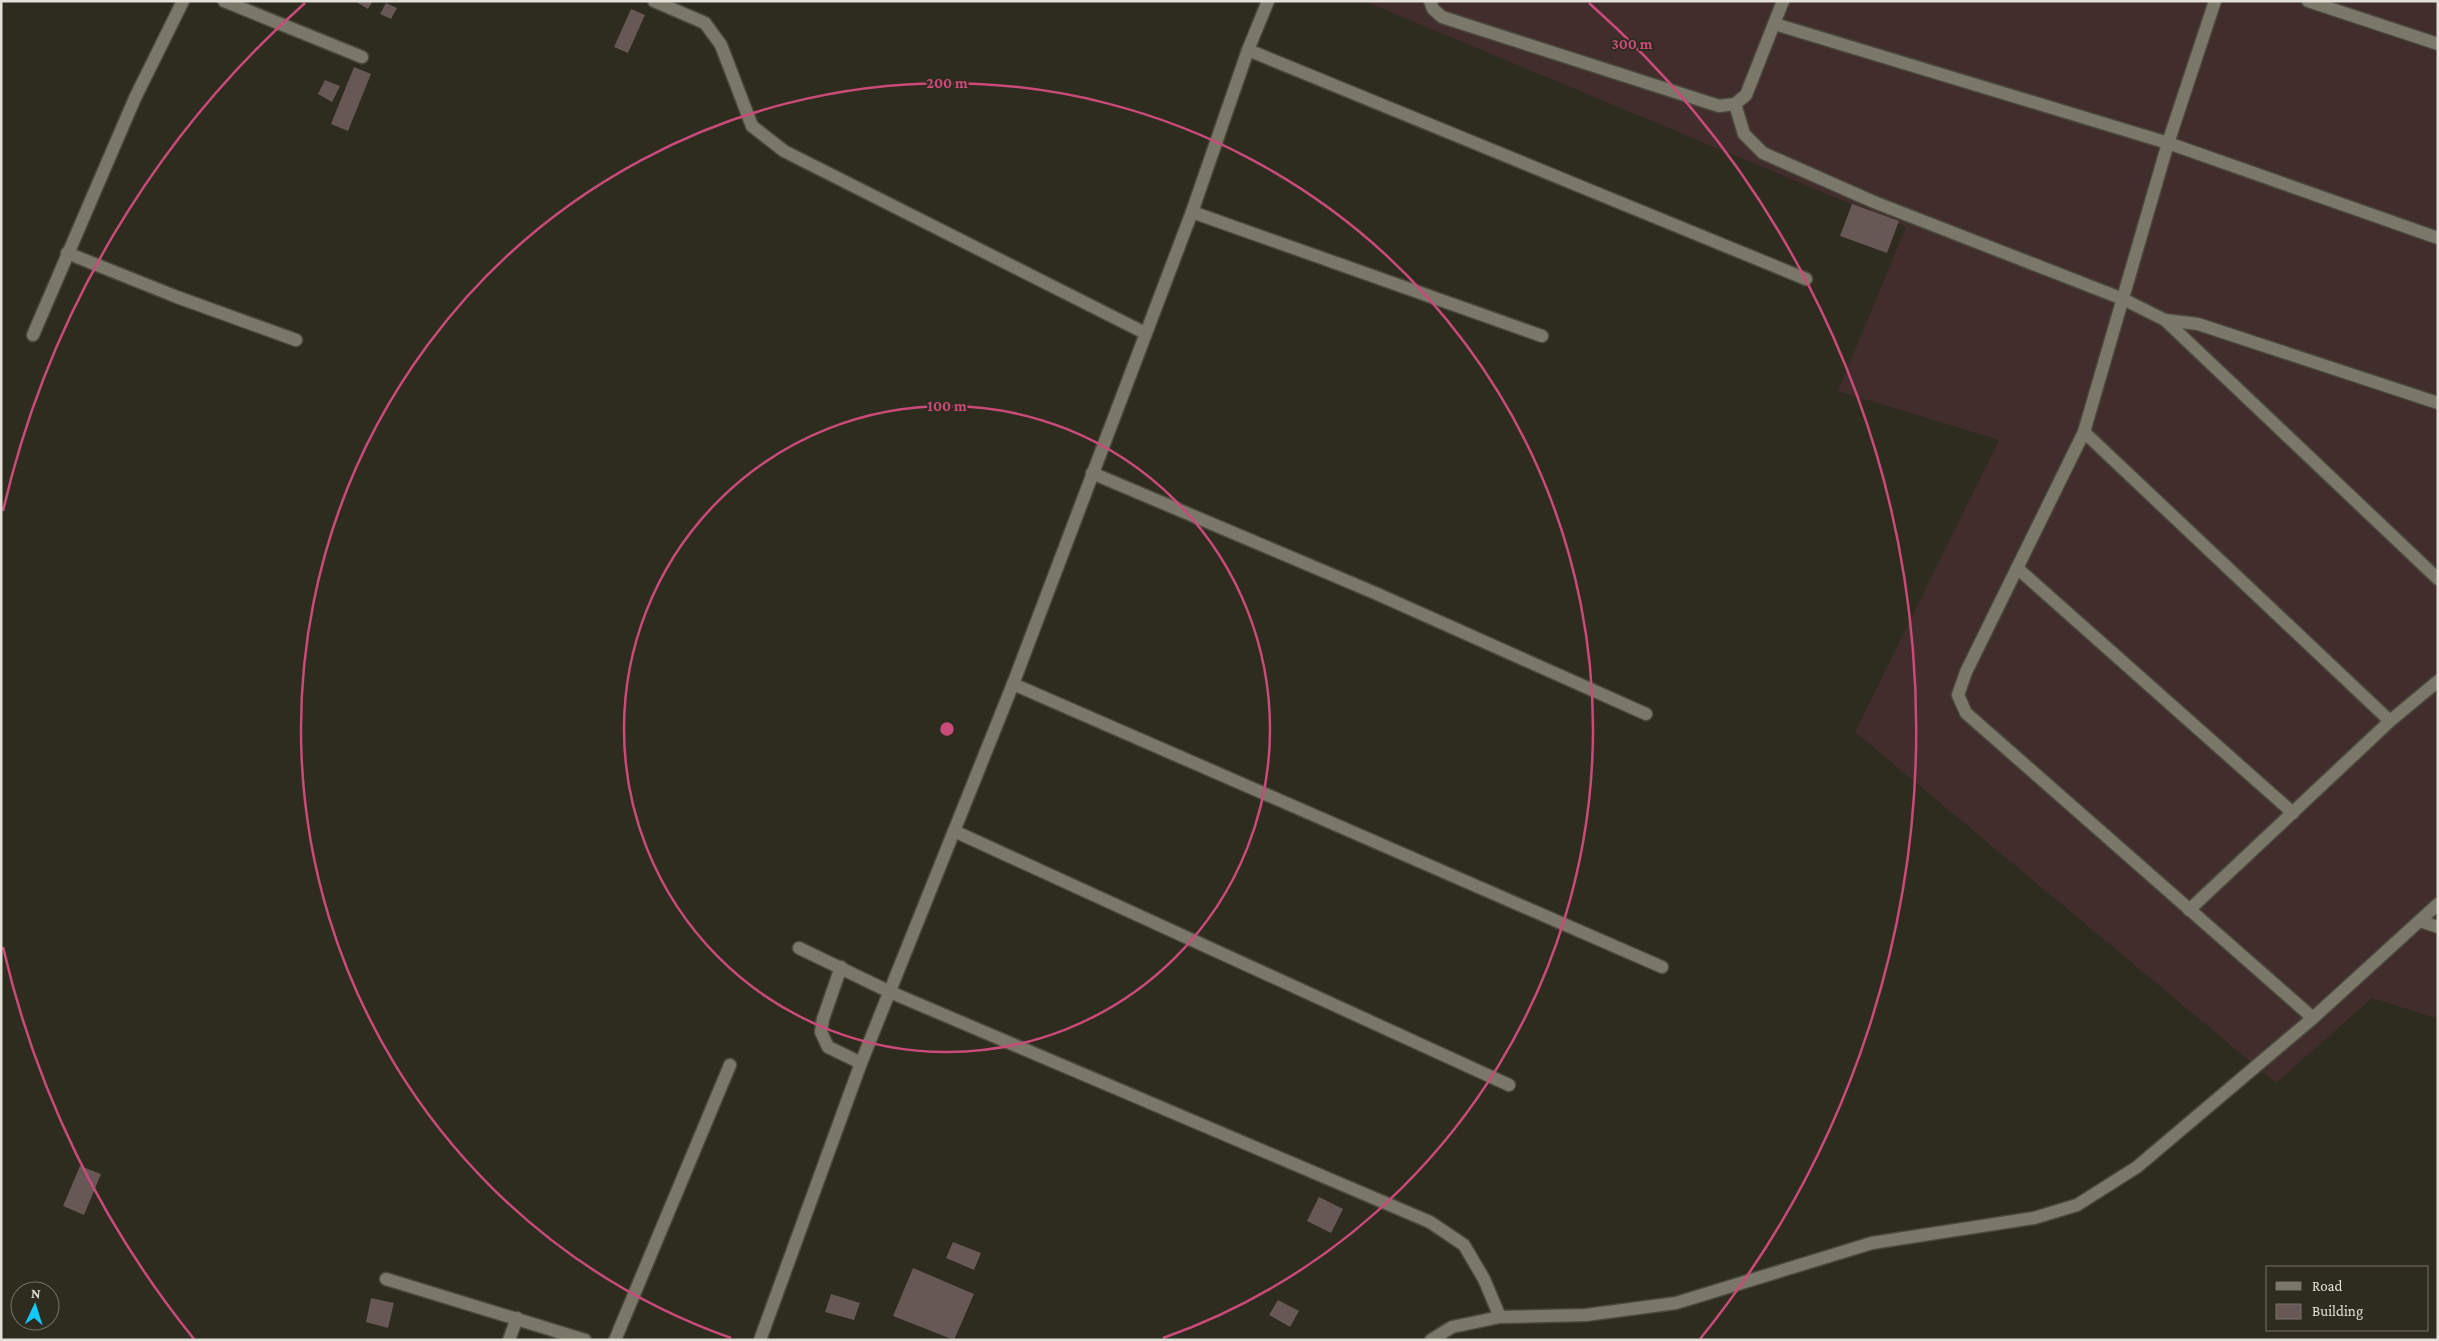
<svg xmlns="http://www.w3.org/2000/svg" width="2439" height="1341" viewBox="0 0 2439 1341" font-family="'Crimson Pro',serif">
<style>
.industrial{fill:#412d2c}
.building{fill:#685855}
.lines{fill:none;stroke-linecap:round;stroke-linejoin:round}
.lane-casing{stroke:#4b493e;stroke-width:15}
.street-casing{stroke:#4b493e;stroke-width:15}
.secondary-casing{stroke:#4b493e;stroke-width:15}
.lane{stroke:#7b786a;stroke-width:12}
.street{stroke:#7b786a;stroke-width:12}
.secondary{stroke:#7b786a;stroke-width:12}
.ring{fill:none;stroke:#ca4a7a;stroke-width:2.5}
.centre{fill:#ca4a7a;stroke:#2e2b1f;stroke-width:2.5}
.ring-label{font-size:15px;text-anchor:middle;font-weight:bold;fill:#ca4a7a;stroke:#2e2b1f;stroke-width:4;stroke-linejoin:round;paint-order:stroke}
</style>
<rect width="100%" height="100%" fill="#2e2b1f"/>
<polygon class="industrial" points="1364,1 2438,1 2438,1019 2372,998 2276,1083 1855,732 1999,440 1838,391 1906,227"/>
<g class="building">
<polygon points="355,1 373,1 368,9"/>
<polygon points="386,3 397,8 391,19 380,14"/>
<polygon points="631,9 645,15 628,53 614,47"/>
<polygon points="354,67 371,74 348,131 331,124"/>
<polygon points="325,80 340,86 332,102 318,94"/>
<polygon points="1852,204 1899,221 1887,253 1840,236"/>
<polygon points="80,1166 101,1174 84,1215 63,1206"/>
<polygon points="1319,1197 1343,1209 1331,1233 1307,1221"/>
<polygon points="953,1242 981,1253 974,1270 946,1258"/>
<polygon points="913,1268 974,1294 954,1340 893,1316"/>
<polygon points="831,1294 860,1303 854,1320 825,1312"/>
<polygon points="371,1298 394,1303 388,1328 366,1322"/>
<polygon points="1278,1300 1299,1311 1290,1327 1269,1315"/>
</g>
<g class="lines">
<defs>
<g id="lane">
<polyline points="1248,50 1806,279"/>
<polyline points="1192,212 1542,336"/>
<polyline points="1092,473 1375,593 1646,714"/>
<polyline points="799,948 890,992"/>
<polyline points="841,967 823,1019 821,1032 828,1047 861,1063"/>
</g>
<g id="street">
<polyline points="224,1 362,57"/>
<polyline points="654,1 705,23 721,45 752,126 784,151 1145,333"/>
<polyline points="1430,1 1433,9 1442,17 1719,106 1735,104 1746,95 1783,1"/>
<polyline points="2215,1 2168,143 2084,432 1966,672 1958,695 1966,713 2313,1018"/>
<polyline points="2308,1 2438,44"/>
<polyline points="1775,24 2168,143 2438,238"/>
<polyline points="1735,104 1744,134 1763,153 1874,202 2123,299 2165,320 2438,579"/>
<polyline points="67,253 177,297 296,340"/>
<polyline points="2165,320 2198,324 2438,403"/>
<polyline points="33,335 135,98 183,1"/>
<polyline points="2084,432 2390,721"/>
<polyline points="2017,568 2293,813"/>
<polyline points="1013,684 1662,967"/>
<polyline points="954,831 1509,1085"/>
<polyline points="2189,910 2390,721 2438,681"/>
<polyline points="2420,921 2438,927"/>
<polyline points="890,992 1430,1222 1464,1245 1484,1279 1500,1317"/>
<polyline points="386,1279 585,1340"/>
<polyline points="509,1340 517,1318"/>
<polyline points="615,1340 730,1065"/>
<polyline points="1431,1340 1452,1327 1500,1317 1586,1315 1676,1303 1872,1243 2034,1218 2077,1205 2137,1167 2313,1018 2438,904"/>
</g>
<polyline id="secondary" points="760,1340 861,1063 1013,684 1192,212 1248,50 1268,1"/>
</defs>
<use href="#lane" class="lane-casing"/>
<use href="#street" class="street-casing"/>
<use href="#secondary" class="secondary-casing"/>
<use href="#lane" class="lane"/>
<use href="#street" class="street"/>
<use href="#secondary" class="secondary"/>
</g>
<g class="ring">
<circle cx="947" cy="729" r="323"/>
<path d="M731 1338A646 646 0 1 1 1163 1338"/>
<path d="M194 1339A969 969 0 0 1 3 947M3 511A969 969 0 0 1 305 3M1589 3A969 969 0 0 1 1700 1339"/>
</g>
<circle cx="947" cy="729" r="8" class="centre"/>
<g class="ring-label">
<text x="1632" y="49">300 m</text>
<text x="947" y="88">200 m</text>
<text x="947" y="411">100 m</text>
</g>
<rect width="2439" height="1341" fill="none" stroke="#e2e0d8" stroke-width="5"/>
<rect x="2266" y="1266" width="162" height="65" fill="#2e2b1f" stroke="#767369"/>
<rect x="2276" y="1282" width="25" height="8" fill="#7b786a" stroke="#767369"/>
<text x="2312" y="1291" font-size="15" fill="#e2e0d8">Road</text>
<rect x="2276" y="1304" width="25" height="15" fill="#685855" stroke="#767369"/>
<text x="2312" y="1316" font-size="15" fill="#e2e0d8">Building</text>
<g transform="translate(35 1306) rotate(4)"><circle r="24" fill="#2e2b1f" stroke="#767369"/>
<path d="M0-4L9 19L0 12L-9 19Z" fill="#11cafa"/>
<text y="-8" font-size="14" font-weight="bold" text-anchor="middle" fill="#e2e0d8">N</text>
</g>
</svg>
